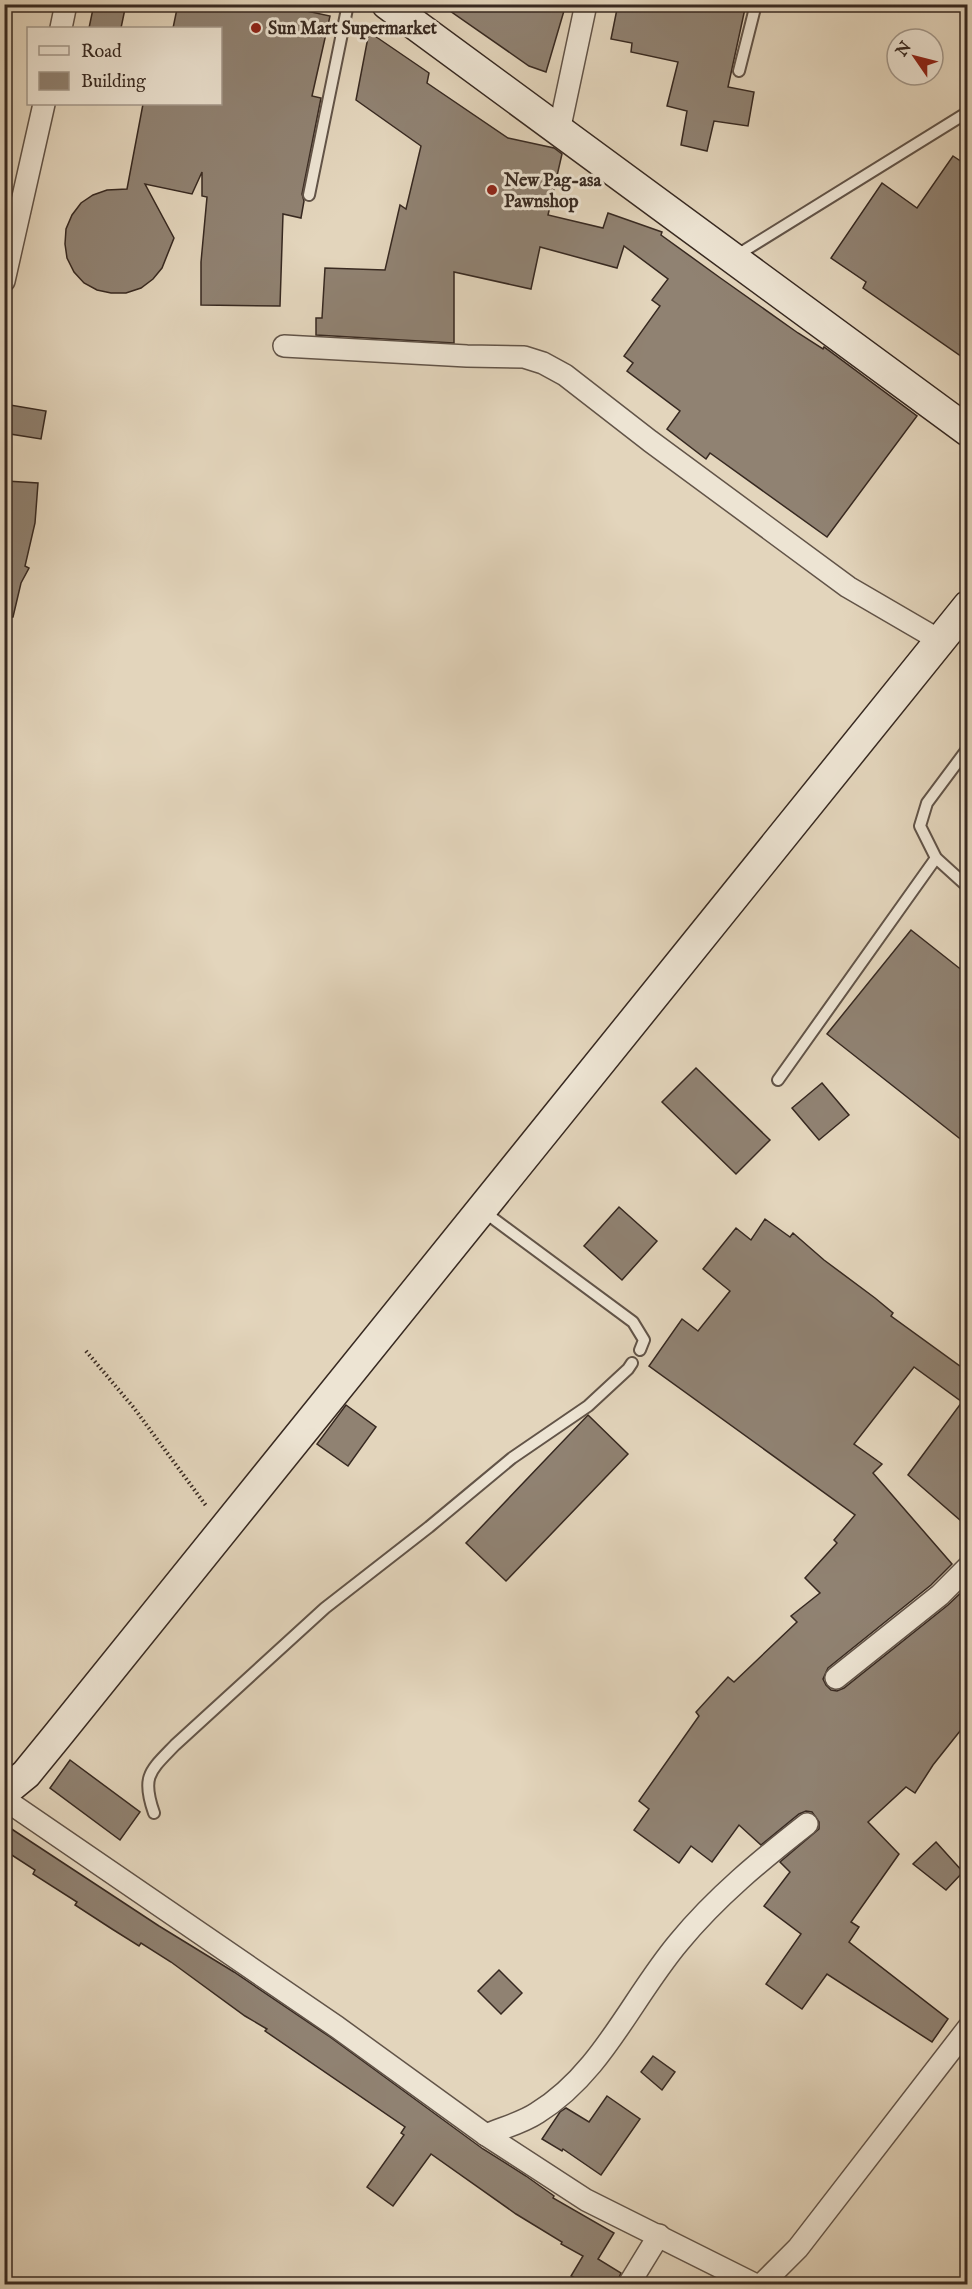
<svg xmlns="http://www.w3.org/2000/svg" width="972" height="2289" viewBox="0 0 972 2289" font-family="'IM FELL English',serif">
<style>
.building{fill:#908272;stroke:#372921;stroke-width:1.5}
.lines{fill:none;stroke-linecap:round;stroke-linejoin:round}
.lane-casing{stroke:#625448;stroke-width:14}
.street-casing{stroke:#625448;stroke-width:24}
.secondary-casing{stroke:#372921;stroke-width:33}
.path{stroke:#372921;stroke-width:4;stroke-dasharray:1.5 3;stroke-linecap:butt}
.lane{stroke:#ede4d3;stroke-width:10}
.street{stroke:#ede4d3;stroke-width:21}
.secondary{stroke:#ede4d3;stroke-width:30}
.poi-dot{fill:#8f2418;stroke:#ede4d3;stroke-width:2}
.labels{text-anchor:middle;stroke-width:6;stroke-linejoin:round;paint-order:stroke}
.poi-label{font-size:18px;font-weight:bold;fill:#372921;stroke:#ede4d3;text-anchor:start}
</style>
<rect width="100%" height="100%" fill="#e3d5bc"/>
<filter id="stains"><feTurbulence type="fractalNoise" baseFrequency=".00333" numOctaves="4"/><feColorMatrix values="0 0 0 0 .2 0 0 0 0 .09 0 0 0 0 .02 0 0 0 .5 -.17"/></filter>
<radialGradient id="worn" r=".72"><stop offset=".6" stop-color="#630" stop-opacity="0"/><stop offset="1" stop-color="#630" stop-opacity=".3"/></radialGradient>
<g class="building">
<polygon points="94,4 126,4 121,28 89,28"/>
<polygon points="178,4 274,4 330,16 312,96 321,98 302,194 304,201 301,218 283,214 280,306 201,305 201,262 207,197 202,196 202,172 192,194 145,184 174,238 162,268 153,279 141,288 126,293 111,293 97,290 84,283 74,272 67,258 65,244 66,229 72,215 81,203 93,195 107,190 127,189 143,104 220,104 220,28 173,28"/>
<polygon points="440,4 566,4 546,72 529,66"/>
<polygon points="618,4 746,4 728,87 754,92 748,126 714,121 707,151 681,145 687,111 667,106 678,62 631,52 632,43 611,39"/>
<polygon points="369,32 429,73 427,83 508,138 554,148 562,154 548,215 603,228 608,213 662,232 661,235 719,277 798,333 823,349 824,347 917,416 827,537 710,453 706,459 667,429 680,411 627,371 633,363 624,356 660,306 652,300 668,279 624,246 617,268 540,247 531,289 454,272 454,343 316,335 316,318 322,318 325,268 385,270 400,205 406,209 421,146 356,100"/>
<polygon points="953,156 968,166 968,361 863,288 866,282 831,258 882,183 917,208"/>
<polygon points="4,404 46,411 41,439 4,433"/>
<polygon points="6,481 38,483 35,523 25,566 29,568 21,583 13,617 4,617"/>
<polygon points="911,930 968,975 968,1145 827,1034"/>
<polygon points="696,1068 770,1140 736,1174 662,1102"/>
<polygon points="822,1083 849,1115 819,1140 792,1108"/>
<polygon points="619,1207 657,1241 622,1280 584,1246"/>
<polygon points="765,1219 790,1237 793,1233 824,1260 875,1298 893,1313 891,1316 968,1372 968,1527 908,1475 962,1402 914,1367 854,1444 882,1464 873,1473 952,1564 931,1585 828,1668 823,1679 826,1685 831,1690 837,1691 844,1688 948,1605 968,1586 968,1721 933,1765 915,1793 906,1787 868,1822 899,1854 851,1922 859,1927 849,1942 948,2019 932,2042 827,1974 802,2009 766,1984 801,1934 764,1906 790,1872 780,1862 819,1829 819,1822 812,1812 806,1811 799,1814 761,1845 739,1825 712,1862 691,1846 679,1863 634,1830 649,1809 639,1801 699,1716 696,1712 728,1677 734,1682 797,1622 791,1616 820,1593 805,1578 837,1543 834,1540 855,1515 649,1366 682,1319 698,1331 730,1291 703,1269 736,1228 751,1240"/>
<polygon points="346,1405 376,1427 348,1466 317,1444"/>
<polygon points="588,1415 628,1454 506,1581 466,1543"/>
<polygon points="70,1760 140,1812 120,1840 50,1788"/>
<polygon points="4,1824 159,1926 234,1972 330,2037 483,2149 526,2176 554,2196 553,2198 614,2233 598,2259 621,2273 616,2284 585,2284 571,2276 583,2256 561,2244 562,2242 516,2214 431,2154 393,2206 367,2187 404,2135 401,2133 405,2127 265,2031 267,2029 245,2016 171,1962 141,1943 139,1946 112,1929 75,1905 77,1902 33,1874 35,1870 4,1850"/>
<polygon points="936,1842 963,1872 946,1890 913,1864"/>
<polygon points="499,1970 522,1993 501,2014 478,1991"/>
<polygon points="653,2056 675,2072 662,2090 641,2072"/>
<polygon points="607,2096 640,2119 601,2175 563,2149 562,2151 542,2139 560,2112 566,2108 589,2122"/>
</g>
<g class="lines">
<defs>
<g id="lane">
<polyline points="739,71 756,4"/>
<polyline points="309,195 348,4"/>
<polyline points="734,257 968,112"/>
<polyline points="968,748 927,803 920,826 936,858 968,887"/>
<polyline points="778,1080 936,858"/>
<polyline points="483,1211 633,1322 644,1340 640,1350"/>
<path d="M154,1813C141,1776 150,1771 175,1745L325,1608L429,1527L512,1458L588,1406L628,1369L632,1363"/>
</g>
<g id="street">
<polyline points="61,28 66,4"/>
<polyline points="559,131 586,4"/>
<polyline points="4,281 44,104"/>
<polyline points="284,346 467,356 524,357 543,363 565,375 650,441 848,587 939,640"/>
<polyline points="836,1678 940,1595 968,1567"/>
<polyline points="4,1799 337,2027 486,2135 586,2200 754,2284"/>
<path d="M486,2135C502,2128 522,2123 537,2113C602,2073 631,1999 679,1942C716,1897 761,1860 807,1824"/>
<polyline points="629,2284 659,2235"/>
<polyline points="762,2284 798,2248 968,2028"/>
</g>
<g id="secondary">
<polyline points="387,4 968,431"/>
<polyline points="4,1792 26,1774 57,1736 968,606"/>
</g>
</defs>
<use href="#lane" class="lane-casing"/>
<use href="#street" class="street-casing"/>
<use href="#secondary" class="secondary-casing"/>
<polyline class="path" points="86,1351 134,1408 207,1507"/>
<use href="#lane" class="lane"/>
<use href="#street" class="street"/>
<use href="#secondary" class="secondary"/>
</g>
<g class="poi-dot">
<circle cx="256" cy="28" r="6"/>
<circle cx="492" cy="190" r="6"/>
</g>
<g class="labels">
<g class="poi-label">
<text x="268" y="34">Sun Mart Supermarket</text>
<text x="504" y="186">New Pag-asa<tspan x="504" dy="21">Pawnshop</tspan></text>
</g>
</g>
<rect width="972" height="2289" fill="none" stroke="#e3d5bc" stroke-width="24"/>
<rect x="6" y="6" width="960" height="2277" fill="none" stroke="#372921" stroke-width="3"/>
<rect x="12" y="12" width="948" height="2265" fill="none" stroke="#372921" stroke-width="1.5"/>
<rect x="27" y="27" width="195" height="78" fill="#ede4d3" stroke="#a4998c" stroke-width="1.5"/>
<rect x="39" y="46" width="30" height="9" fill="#ede4d3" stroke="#a4998c" stroke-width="1.5"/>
<text x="81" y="57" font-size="18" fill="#372921">Road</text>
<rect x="39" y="72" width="30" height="18" fill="#908272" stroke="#a4998c" stroke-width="1.5"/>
<text x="81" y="87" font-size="18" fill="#372921">Building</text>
<g transform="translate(915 57) rotate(305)"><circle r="28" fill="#ede4d3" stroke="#a4998c" stroke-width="1.5"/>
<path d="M0-4.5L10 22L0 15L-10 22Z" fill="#8f2418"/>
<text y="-9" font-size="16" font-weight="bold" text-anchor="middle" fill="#372921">N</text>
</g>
<rect width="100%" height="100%" filter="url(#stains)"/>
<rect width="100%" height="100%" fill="url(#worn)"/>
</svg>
